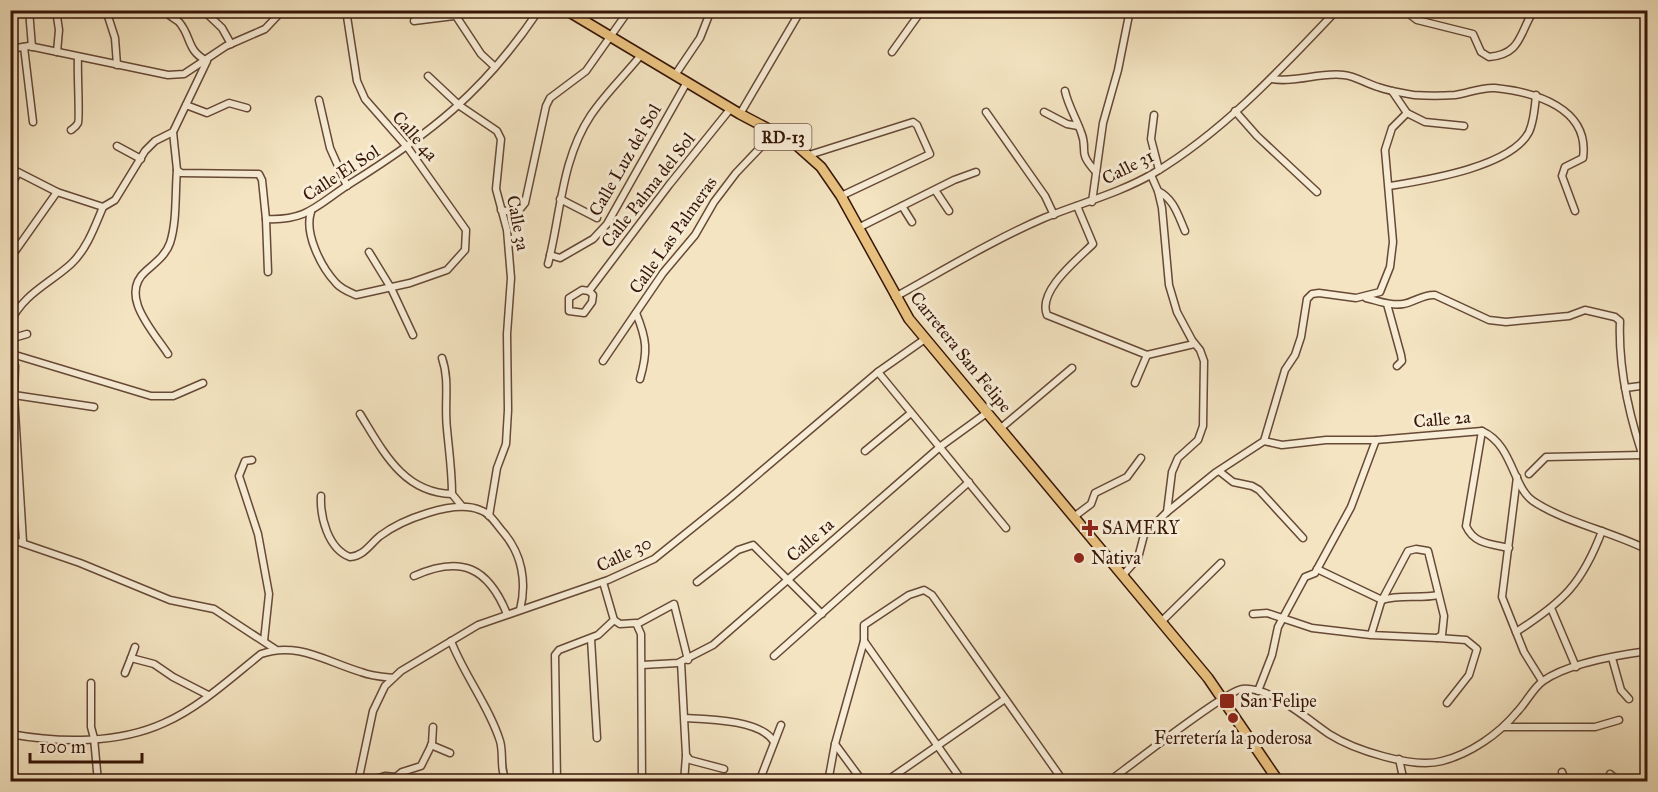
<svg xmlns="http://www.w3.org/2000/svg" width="1658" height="792" viewBox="0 0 1658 792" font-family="'IM FELL Great Primer',serif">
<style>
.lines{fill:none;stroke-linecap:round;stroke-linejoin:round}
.minor-casing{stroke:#664936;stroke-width:9}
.primary-casing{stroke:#361508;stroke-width:12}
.minor{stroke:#f8edd7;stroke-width:6}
.primary{stroke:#eac280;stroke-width:9}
.poi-dot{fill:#8f2418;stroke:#f8edd7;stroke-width:2}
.labels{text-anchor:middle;stroke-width:6;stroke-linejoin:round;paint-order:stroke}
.shield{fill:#f8edd7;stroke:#705646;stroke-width:1.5}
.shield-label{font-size:16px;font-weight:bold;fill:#361508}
.street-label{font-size:18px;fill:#361508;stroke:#f8edd7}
.poi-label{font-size:18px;fill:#361508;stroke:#f8edd7;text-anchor:start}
</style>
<rect width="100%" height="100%" fill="#f4e4c1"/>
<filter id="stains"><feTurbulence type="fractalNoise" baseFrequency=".00333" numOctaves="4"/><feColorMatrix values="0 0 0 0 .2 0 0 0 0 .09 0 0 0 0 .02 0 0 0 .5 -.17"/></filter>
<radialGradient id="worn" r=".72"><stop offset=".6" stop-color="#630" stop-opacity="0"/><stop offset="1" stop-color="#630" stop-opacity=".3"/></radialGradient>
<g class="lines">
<defs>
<g id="minor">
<polyline points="29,10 32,47"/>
<polyline points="56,10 59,30 57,52"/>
<polyline points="106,10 115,38 117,65"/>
<polyline points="203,10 222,28 231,44"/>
<polyline points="452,10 481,54 495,67"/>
<path d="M1404,10L1417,20L1473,34L1481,52L1489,57C1522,54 1519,33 1534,10"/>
<polyline points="1481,10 1505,10"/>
<polyline points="414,21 454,16"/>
<polyline points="24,47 33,122"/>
<polyline points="10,49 29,46 168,75 184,74 226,46 265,29 283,10"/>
<polyline points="892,52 922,10"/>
<polyline points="675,75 700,38 711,10"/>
<polyline points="428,76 460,106 497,131 501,139 496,189 507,230 511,278 507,334 508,410 506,444 497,468 489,516"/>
<path d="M1272,79C1296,83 1319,72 1344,75C1355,76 1367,84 1378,87C1389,91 1402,93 1414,95C1427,96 1442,96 1455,95C1469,93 1481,87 1495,88C1535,92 1590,108 1583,158L1565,167L1562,176L1575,211"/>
<path d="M1065,91C1068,105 1076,118 1081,132C1089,152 1076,150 1096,172"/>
<polyline points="319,100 330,148 347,186"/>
<polyline points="186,105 207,113 229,103 247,108"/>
<polyline points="1235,111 1257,136 1317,192"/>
<polyline points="986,112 1045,196 1054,215"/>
<polyline points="1044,112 1067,124 1078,126"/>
<polyline points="1407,113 1425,122 1464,126"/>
<polyline points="740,114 801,10"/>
<polyline points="1154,115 1151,139 1159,170"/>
<path d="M71,130C74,128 76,127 78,123C80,119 77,69 78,57"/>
<path d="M173,132L177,170L181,173L259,174L262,180L266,219C307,221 317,205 348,185C430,134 484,92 539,10"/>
<polyline points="117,146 141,159"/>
<polyline points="809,155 913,122 917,125 930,154 841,196"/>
<path d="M10,168L57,192L103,207L115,200L145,151L155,141L173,132L207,61C186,50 192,37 179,22C174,18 168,15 163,10"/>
<polyline points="1151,175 1158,191 1162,208 1169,285 1177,312 1192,340 1200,350 1204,361 1203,426 1198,440 1178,458 1172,472 1167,512"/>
<path d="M1390,186C1426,180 1511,167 1529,132C1534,121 1535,107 1536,95"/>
<polyline points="10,187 18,173"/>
<polyline points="935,190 949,211"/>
<path d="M1158,191C1174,199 1178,215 1185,231"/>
<polyline points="560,199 597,218"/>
<polyline points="1092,202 1103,123 1118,70 1130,10"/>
<polyline points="902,206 912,222"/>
<path d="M1077,206L1093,244C1078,259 1037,291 1047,315L1147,355L1194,344"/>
<polyline points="501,210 517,213 525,203 546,106 550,98 586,71 629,10"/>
<path d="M311,212C304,233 321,267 336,283C341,289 349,292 356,295L410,283L447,270L465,250L466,230L408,148L365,99L357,81L346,10"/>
<polyline points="266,219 268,272"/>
<polyline points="858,228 954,180 976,172"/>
<polyline points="369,252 391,288 413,335"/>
<polyline points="550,255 560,258 593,239 607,224 687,82"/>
<polyline points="11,257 57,192"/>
<path d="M548,264C561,214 561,160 591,115C605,94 625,75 641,55"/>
<polygon points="582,290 589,291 593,295 592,302 584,313 569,311 569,298"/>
<polyline points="589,291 669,185 731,108"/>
<path d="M895,297C944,270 993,240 1044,218C1081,203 1120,193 1154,173C1224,131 1281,69 1337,10"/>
<path d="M1366,298C1379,301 1390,306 1403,304C1415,302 1423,294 1435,295L1489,320L1506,322L1569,316L1585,310L1615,317L1620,321C1618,371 1631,424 1648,471"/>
<polyline points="10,301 11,302"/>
<polyline points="1387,304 1401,355 1402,361 1397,366"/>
<path d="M636,313C647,340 648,351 640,379"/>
<path d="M10,323C23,294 49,284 71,264C87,249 95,226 103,207"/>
<polyline points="10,339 27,334"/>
<polyline points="11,351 15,366 14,395 23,542"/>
<polyline points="12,354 151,396 173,396 203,383"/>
<path d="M168,354C153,331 118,295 146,271C155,263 166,255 170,243C177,222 175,193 177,170"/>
<path d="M442,358C450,381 444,404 447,429C449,451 452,471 452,494L461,505"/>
<polyline points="603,361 663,273 695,235 714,202 736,173 775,132"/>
<polyline points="878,372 1006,528"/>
<polyline points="1135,383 1147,355"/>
<polyline points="1625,388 1648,385"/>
<polyline points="14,395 94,407"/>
<path d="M360,414C383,451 403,493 452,494"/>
<polyline points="1001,428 1072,368"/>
<path d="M1482,431L1466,526C1474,544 1491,544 1509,548"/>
<path d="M1264,441L1282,445L1326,440H1376L1482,431C1513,445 1512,486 1533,501C1564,522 1613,532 1648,550"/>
<polyline points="865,451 911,413"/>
<polyline points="252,460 245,461 239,476 258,534 269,594 264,641"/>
<polyline points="1219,471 1233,482 1252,486 1259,490 1303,538"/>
<polyline points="1529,474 1546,457 1642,455"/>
<polyline points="1517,477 1502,597 1524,652 1542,681"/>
<path d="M321,496C320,517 328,549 350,557C364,556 370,544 380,536C401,520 454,499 480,510C490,513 496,524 503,532C522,554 527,582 520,610"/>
<polyline points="1075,516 1091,504 1095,493 1127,477 1141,458"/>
<polyline points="10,539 80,563 170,600 214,609 275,649"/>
<path d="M1317,569L1382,600C1400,594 1420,599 1438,595"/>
<polyline points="1123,575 1138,558 1144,535 1167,512 1215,473 1264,441 1285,370 1295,355 1301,337 1307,299 1312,294 1319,293 1356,298 1380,292 1390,267 1393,242 1385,150 1392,128 1407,113 1392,91"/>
<path d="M414,576C461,555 488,567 507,614"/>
<polyline points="603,582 614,620 620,624 636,623 641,634 642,782"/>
<polyline points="697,582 738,550 753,545 822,614"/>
<polyline points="1551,608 1576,667"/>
<polyline points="1253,614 1267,613 1312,628 1371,635 1381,602 1408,551 1416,549 1428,551 1444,616 1442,635 1437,638 1371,635"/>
<polyline points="1162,621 1221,563"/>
<polyline points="637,624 674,604 688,660"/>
<path d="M1516,632C1563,602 1582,584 1602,531"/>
<polyline points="1438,638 1466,640 1477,649 1469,675 1447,703"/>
<polyline points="591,639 597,738"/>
<path d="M451,641C464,675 489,706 500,741C504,754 499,770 507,782"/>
<polyline points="864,641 963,782"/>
<polyline points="135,647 131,658 154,664 173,677 208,695"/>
<polyline points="774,656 969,482"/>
<polyline points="1612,658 1621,690 1629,699"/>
<polyline points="681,662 686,755 690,760 724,769"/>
<polyline points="642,665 678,663 713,645 941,446 988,412"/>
<polyline points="125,673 131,658"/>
<polyline points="91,683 91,727 94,738 98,782"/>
<polyline points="1258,691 1272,655 1278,627 1305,577 1315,573 1351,507 1376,440"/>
<path d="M685,718C708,719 762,720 774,742"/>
<polyline points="1504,727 1595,727 1619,720"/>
<path d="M10,734C60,743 118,744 164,723C200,707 231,678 261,654C297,641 327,662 361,672C371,676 383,677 393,678"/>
<polyline points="835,744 863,782"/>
<polyline points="431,745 450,753"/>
<polyline points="1646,753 1648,755"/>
<polyline points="1399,759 1404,782"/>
<polyline points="1562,772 1566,782"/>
<polyline points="1610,774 1620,782"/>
<polyline points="358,782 373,711 385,686 401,671 478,625 608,580 654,559 731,497 878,372 925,339"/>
<polyline points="365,782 385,776 396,777 402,772 421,766 432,744 433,727"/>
<polyline points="557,782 555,655 559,650 598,635 614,620"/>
<polyline points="684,782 686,756"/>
<polyline points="759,782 781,725"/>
<polyline points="828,782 835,744 864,641 864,625 909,595 924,590 932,595 1064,782"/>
<polyline points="885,782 1005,699"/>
<path d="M1108,782C1127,768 1227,690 1242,689C1270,686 1307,719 1329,734C1354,750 1413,769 1442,761C1470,754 1499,734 1517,712C1526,703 1533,688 1543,681C1567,664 1618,655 1648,651"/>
</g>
<polyline id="primary" points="566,10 740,114 793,142 821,167 841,196 909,319 1208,678 1279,782"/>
</defs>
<use href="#minor" class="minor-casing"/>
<use href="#primary" class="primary-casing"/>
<use href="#minor" class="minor"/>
<use href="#primary" class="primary"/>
</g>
<g class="poi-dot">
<path d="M1087 519h6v6h6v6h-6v6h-6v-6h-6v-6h6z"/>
<circle cx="1079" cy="558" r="6"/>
<rect x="1219" y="693" width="16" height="16" rx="3"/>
<circle cx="1233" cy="718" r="6"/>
</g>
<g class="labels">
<rect class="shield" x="754.5" y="124" width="57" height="26" rx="4.5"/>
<g class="shield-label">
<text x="783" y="143">RD-13</text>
</g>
<g class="street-label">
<text transform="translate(415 136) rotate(49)" y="6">Calle 4a</text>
<text transform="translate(625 160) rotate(-60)" y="6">Calle Luz del Sol</text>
<text transform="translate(1128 167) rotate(-27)" y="6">Calle 31</text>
<text transform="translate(341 173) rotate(-33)" y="6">Calle El Sol</text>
<text transform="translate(648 190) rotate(-52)" y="6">Calle Palma del Sol</text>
<text transform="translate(518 223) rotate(79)" y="6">Calle 3a</text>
<text transform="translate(673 235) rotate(-55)" y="6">Calle Las Palmeras</text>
<text transform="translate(961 352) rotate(51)" y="6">Carretera San Felipe</text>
<text transform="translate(1442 419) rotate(-5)" y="6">Calle 2a</text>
<text transform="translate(810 540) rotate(-41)" y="6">Calle 1a</text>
<text transform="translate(624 554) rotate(-26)" y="6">Calle 30</text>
</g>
<g class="poi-label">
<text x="1102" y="534">SAMERY</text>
<text x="1091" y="564">Nativa</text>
<text x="1240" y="707">San Felipe</text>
<text x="1233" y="744" text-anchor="middle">Ferretería la poderosa</text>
</g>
</g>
<rect width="1658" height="792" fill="none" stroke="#f4e4c1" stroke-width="36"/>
<rect x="12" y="12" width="1634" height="768" fill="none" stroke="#361508" stroke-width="3"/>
<rect x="18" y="18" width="1622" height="756" fill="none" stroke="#361508" stroke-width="1.5"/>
<path d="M30 753v9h112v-9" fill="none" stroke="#361508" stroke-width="3"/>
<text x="39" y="753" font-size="18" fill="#361508" stroke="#f8edd7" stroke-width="4.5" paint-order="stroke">100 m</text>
<rect width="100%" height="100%" filter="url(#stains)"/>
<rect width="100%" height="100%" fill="url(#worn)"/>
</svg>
